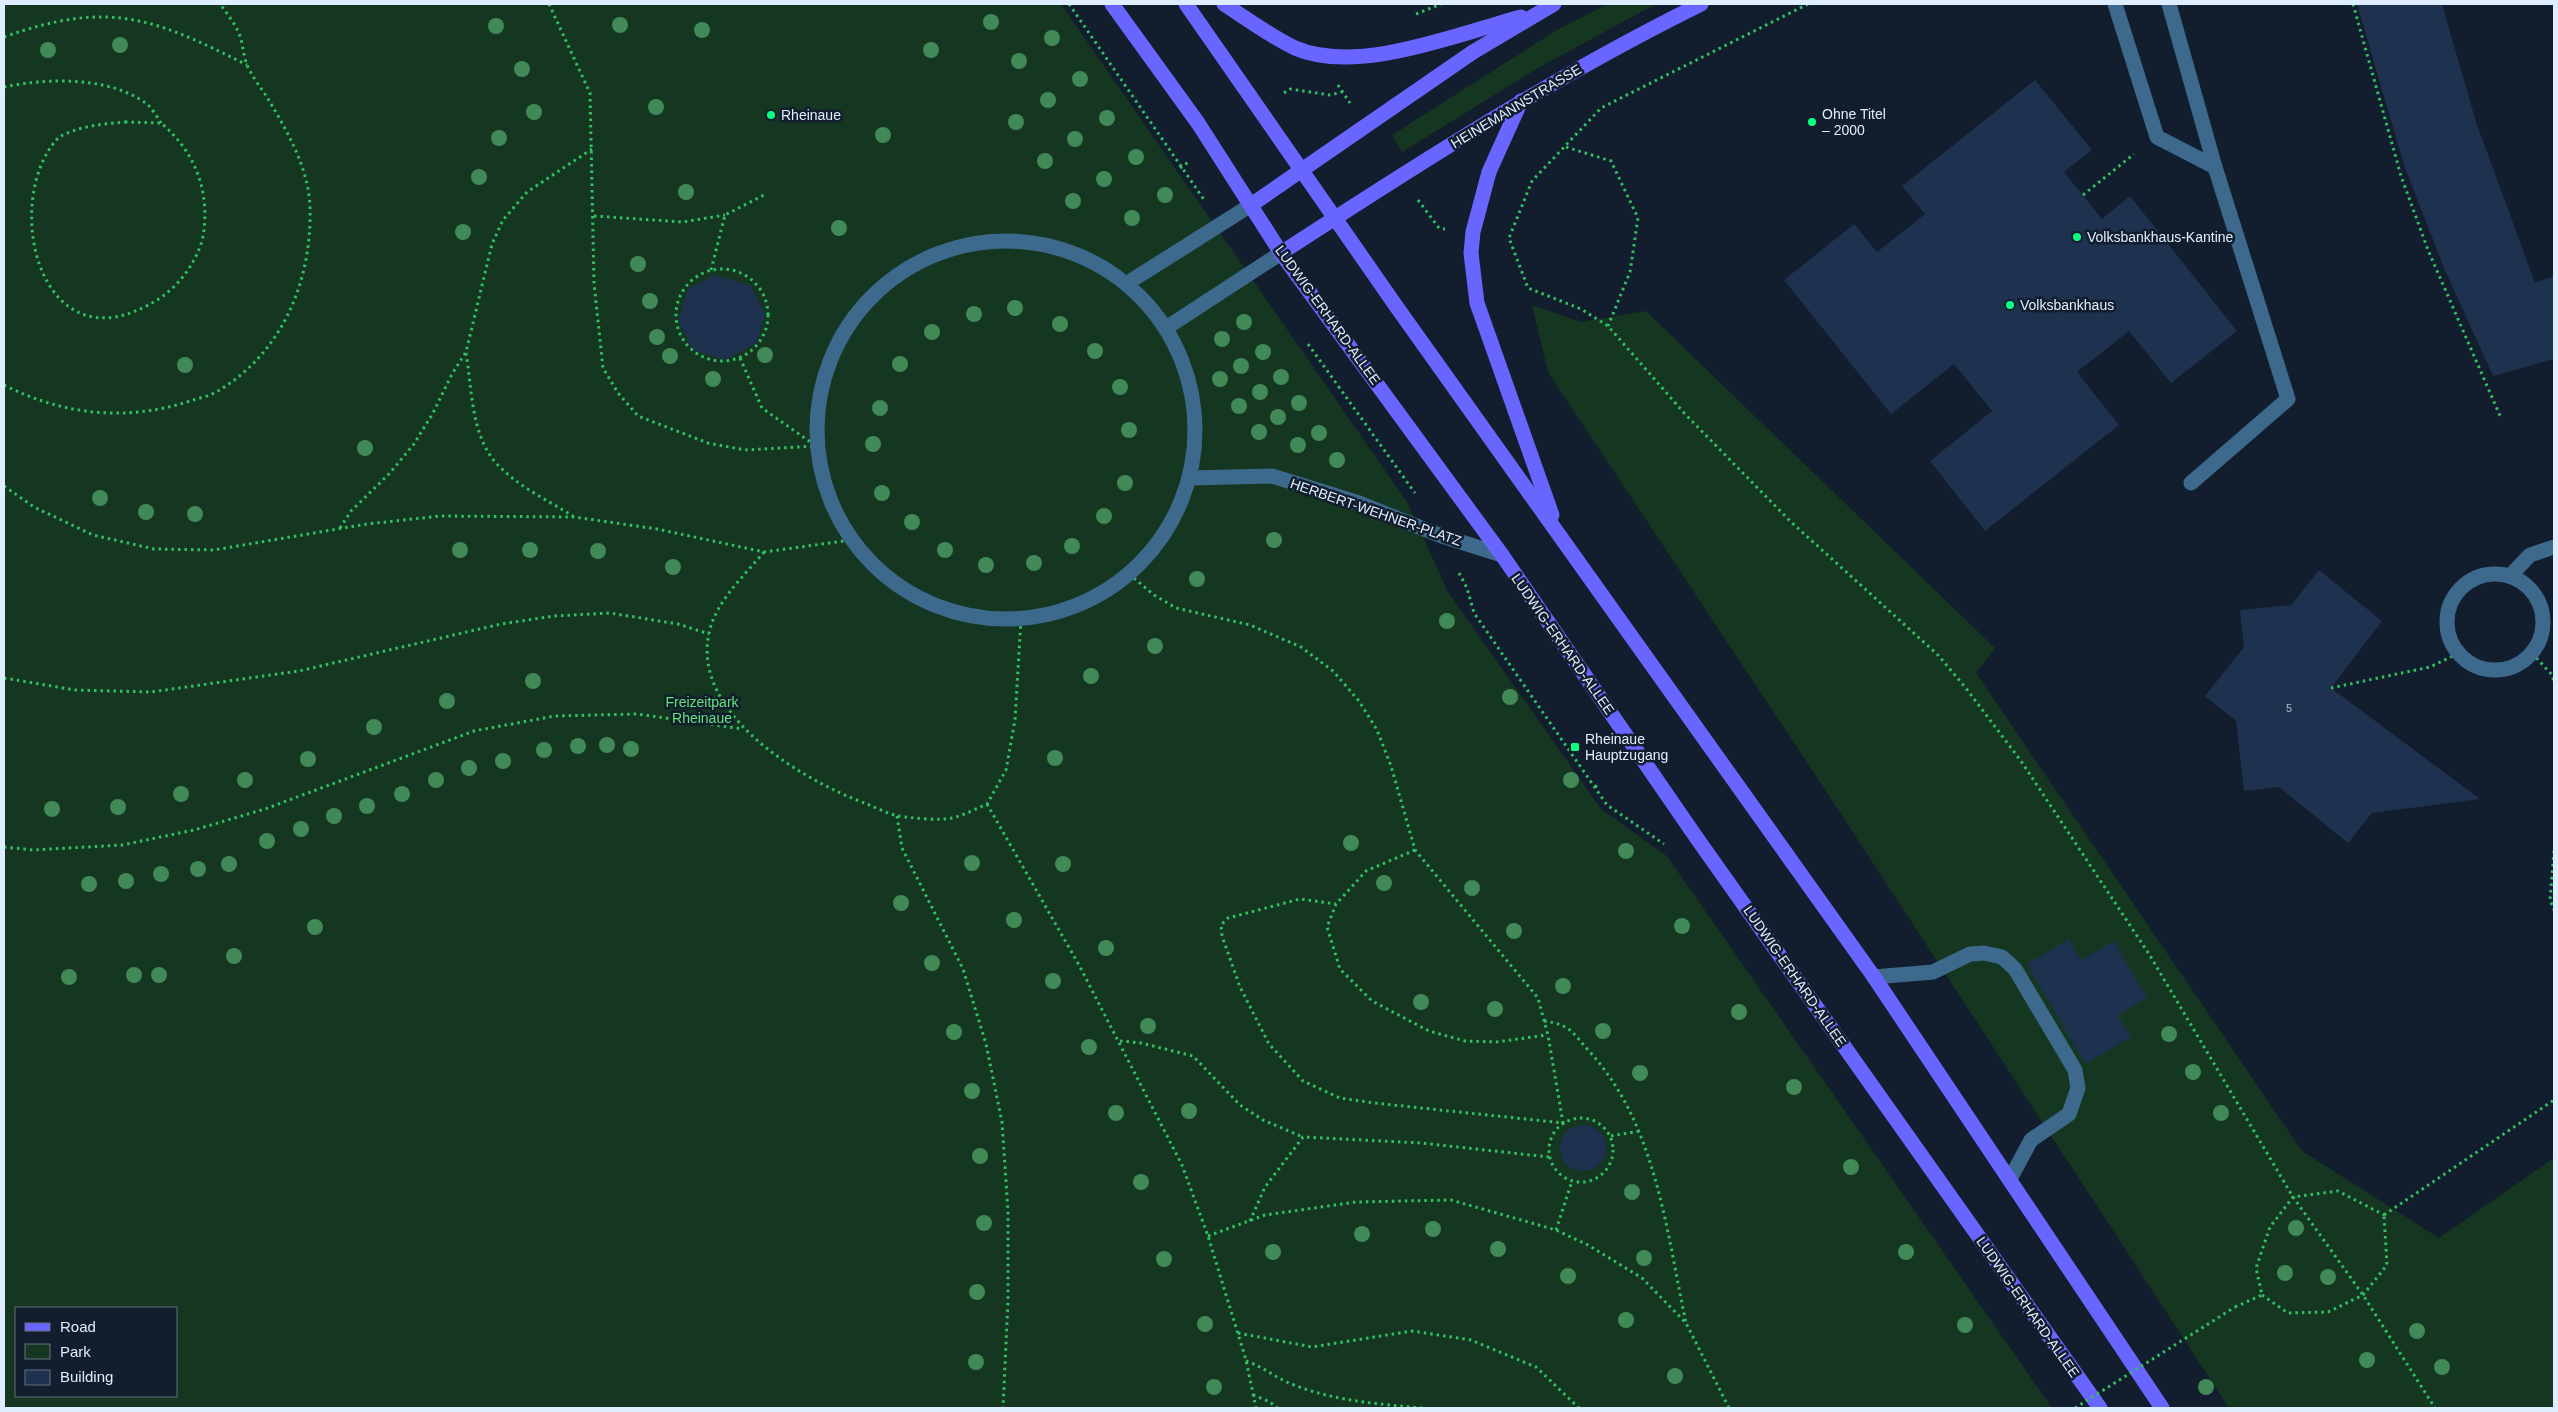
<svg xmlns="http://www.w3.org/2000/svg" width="2558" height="1412" viewBox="0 0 2558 1412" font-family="Arial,sans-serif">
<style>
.green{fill:#153721;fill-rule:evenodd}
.building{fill:#1e314e}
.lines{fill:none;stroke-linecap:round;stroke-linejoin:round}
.path{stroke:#31c062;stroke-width:3;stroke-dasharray:2.5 4;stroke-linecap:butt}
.minor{stroke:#3d698c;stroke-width:15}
.major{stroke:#6965ff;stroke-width:15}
.path-bridge{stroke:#31c062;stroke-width:3;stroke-dasharray:2.5 4;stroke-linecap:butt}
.tree{fill:#418957}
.poi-dot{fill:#0aff85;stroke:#121d2d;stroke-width:2}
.labels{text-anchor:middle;stroke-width:5;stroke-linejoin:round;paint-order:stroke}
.number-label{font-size:11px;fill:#aebfd3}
.street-label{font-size:14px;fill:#deeeff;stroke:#121d2d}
.poi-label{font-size:14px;fill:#deeeff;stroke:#121d2d;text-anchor:start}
.park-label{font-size:14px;fill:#67e27a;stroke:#121d2d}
</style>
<rect width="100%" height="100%" fill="#121d2d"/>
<g class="green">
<path d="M4,4H1061L1407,502L1448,592L1601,809L1667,856L2052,1408H4ZM16,1308H176V1396H16Z"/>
<polygon points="1608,4 1656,4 1538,68 1402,152 1392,135 1557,30"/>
<polygon points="1532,305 1581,322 1646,311 1995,648 1976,673 2302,1151 2439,1238 2554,1158 2554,1408 2229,1408 1822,785 1548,372"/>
</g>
<g class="building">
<polygon points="2357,4 2442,4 2476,122 2535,283 2554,276 2554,359 2493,376 2444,268 2404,165"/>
<polygon points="2035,80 2092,150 2064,172 2102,219 2130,196 2237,331 2171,383 2129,331 2077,372 2119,425 1985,531 1930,461 1992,411 1954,364 1891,414 1784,280 1854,224 1877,252 1925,214 1902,186"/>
<polygon points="715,275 751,286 765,313 757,343 725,360 693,350 678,320 688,289"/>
<polygon points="2319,570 2382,621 2331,688 2480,799 2372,813 2348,843 2279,787 2244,791 2236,721 2205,696 2244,647 2240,610 2291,605"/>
<polygon points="2069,939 2081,960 2114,941 2147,998 2118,1015 2131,1037 2085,1064 2027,964"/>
<circle cx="1583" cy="1148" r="23"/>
</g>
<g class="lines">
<g class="path">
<polyline points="549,4 590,93 594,283 603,368 618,393 638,416 708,443 745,450 817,446"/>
<polyline points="1069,4 1205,201"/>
<polyline points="1808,4 1601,108 1532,181 1509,238 1528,288 1581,309 1608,326 1685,414 1790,521 1938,655 1965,687 2021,761 2149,954 2293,1197 2363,1295 2435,1408"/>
<polyline points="2353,4 2401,176 2428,250 2501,418"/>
<polyline points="1416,14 1441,4"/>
<path d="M4,37C108,0 152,17 247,65"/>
<polyline points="1338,85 1350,103"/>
<path d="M4,87C47,78 109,76 147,104C152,108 157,117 161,123"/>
<polyline points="1284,93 1290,89 1330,95 1342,92"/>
<path d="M125,122L161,123C193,150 209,187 204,230C201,257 180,286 157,300C38,374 0,198 59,137C79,126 103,124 125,122Z"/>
<polyline points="1566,147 1611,161 1638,218 1630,272 1608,326"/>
<polyline points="1180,168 1190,161"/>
<polyline points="2083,195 2134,154"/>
<polyline points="1418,200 1439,228 1445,229"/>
<polyline points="594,216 683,222 725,215"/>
<circle cx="722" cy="315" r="46"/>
<polyline points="711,270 725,215 764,195"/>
<polyline points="1308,344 1415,493"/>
<path d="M466,353C472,388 471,435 496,463C517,486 547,500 573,516"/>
<polyline points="740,358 762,408 816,446"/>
<path d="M4,385C63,415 126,422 190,401C199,398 210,396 218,391C282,353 312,281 310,208C309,168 287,131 267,97C260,87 252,76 247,65C244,57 243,48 241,39C237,26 228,15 220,4"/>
<polyline points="4,486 34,507 93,535 154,549 214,550 367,524 440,516 574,517 657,529 764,552 851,540"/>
<polyline points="340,528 351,511 389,474 414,444 433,413 452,374 466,352 492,244 503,220 527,192 592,149"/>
<path d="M764,552C744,576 716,601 709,633C691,715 804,781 867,804C877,808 888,814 899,816C911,818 940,821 952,818C964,815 976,809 987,804L1006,770L1015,720L1021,619"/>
<polyline points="1459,573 1467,588 1474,613 1607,805 1664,844"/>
<polyline points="1129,574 1154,595 1176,608 1250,625 1301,647 1333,671 1359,701 1377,730 1391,766 1415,850 1538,998 1548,1035 1563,1123 1374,1103 1340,1098 1303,1081 1269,1044 1240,987 1222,936 1221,925 1228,918 1300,899 1336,904"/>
<polyline points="2532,653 2552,675 2554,682"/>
<polyline points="4,678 75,690 151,692 299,671 501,624 554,616 610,613 678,624 709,634"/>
<polyline points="2331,688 2430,667 2459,653"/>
<polyline points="1595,787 1600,783"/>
<polyline points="987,804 1079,965 1182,1165 1208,1236 1246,1360 1256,1408"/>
<polyline points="897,816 902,848 963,969 986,1044 1002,1122 1008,1211 1008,1301 1003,1408"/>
<polyline points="4,847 33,850 122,845 194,830 265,809 474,731 555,716 637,714 743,729"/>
<polyline points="1415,850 1366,871 1336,904 1327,927 1340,969 1372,1001 1429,1031 1465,1041 1496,1042 1547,1035"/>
<polyline points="2554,851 2550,900 2554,910"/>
<path d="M1544,1021C1571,1025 1571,1031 1589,1051C1656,1124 1666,1229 1686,1323"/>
<polyline points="1120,1041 1141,1043 1193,1056 1240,1105 1263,1120 1303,1137"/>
<circle cx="1581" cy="1150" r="32"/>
<polyline points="1611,1136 1640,1131"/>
<polyline points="2384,1215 2554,1100"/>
<polyline points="1250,1221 1265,1187 1303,1137 1421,1143 1549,1157"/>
<polyline points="1556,1230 1572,1181"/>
<polyline points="1208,1236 1265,1215 1356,1202 1451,1200 1556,1230 1588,1245 1642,1278 1686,1323 1729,1408"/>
<polyline points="2262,1295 2288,1313 2328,1312 2363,1295 2387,1265 2384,1215"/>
<polyline points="2235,1307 2262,1295 2256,1268 2270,1227 2293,1197 2338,1191 2384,1215"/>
<polyline points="1238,1333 1312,1347 1412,1331 1471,1340 1536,1367 1579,1408"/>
<path d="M1246,1361C1264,1367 1277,1379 1294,1385C1335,1401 1378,1404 1422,1408"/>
<polyline points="1253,1395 1270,1402 1277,1408"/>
</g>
<g class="minor">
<polyline points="2115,4 2157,137 2215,167"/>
<polyline points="2169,4 2215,167 2288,399 2191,483"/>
<circle cx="1006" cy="430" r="189"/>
<polyline points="1126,284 1251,205"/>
<polyline points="1166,328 1281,253"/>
<polyline points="1190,478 1272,476 1359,503 1439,535 1502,555"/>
<circle cx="2495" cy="622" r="48"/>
<polyline points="2510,576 2530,555 2554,547"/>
<polyline points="1874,977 1933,972 1970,954 1984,953 2002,957 2015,969 2075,1070 2078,1088 2069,1114 2031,1140 2010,1179"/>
</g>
<g class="major">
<polyline points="1112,4 1198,123 1281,253 1502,555 1696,837 2100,1408"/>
<polyline points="1186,4 1396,306 1874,977 2162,1408"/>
<path d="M1224,4C1247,19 1270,36 1295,48C1357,75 1458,34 1521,17"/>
<polyline points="1521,101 1489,172 1473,232 1471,253 1477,303 1552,515"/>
<polyline points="1251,205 1473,52 1554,4"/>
<path d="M1281,253C1418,164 1555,76 1701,4"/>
</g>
<polyline class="path-bridge" points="2075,1408 2235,1307"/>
</g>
<g class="tree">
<circle cx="991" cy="22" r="8"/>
<circle cx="620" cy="25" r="8"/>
<circle cx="496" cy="26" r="8"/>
<circle cx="702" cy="30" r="8"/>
<circle cx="1052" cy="38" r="8"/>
<circle cx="120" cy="45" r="8"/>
<circle cx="48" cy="50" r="8"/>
<circle cx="931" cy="50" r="8"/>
<circle cx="1019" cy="61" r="8"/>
<circle cx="522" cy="69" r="8"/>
<circle cx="1080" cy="79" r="8"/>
<circle cx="1048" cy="100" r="8"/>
<circle cx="656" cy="107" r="8"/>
<circle cx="534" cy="112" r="8"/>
<circle cx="1107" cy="118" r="8"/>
<circle cx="1016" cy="122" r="8"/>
<circle cx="883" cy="135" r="8"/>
<circle cx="499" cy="138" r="8"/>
<circle cx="1075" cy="139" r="8"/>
<circle cx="1136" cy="157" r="8"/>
<circle cx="1045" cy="161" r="8"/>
<circle cx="479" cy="177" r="8"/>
<circle cx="1104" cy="179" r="8"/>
<circle cx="686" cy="192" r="8"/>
<circle cx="1165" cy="195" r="8"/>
<circle cx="1073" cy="201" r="8"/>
<circle cx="1132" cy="218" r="8"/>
<circle cx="839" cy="228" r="8"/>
<circle cx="463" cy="232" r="8"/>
<circle cx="638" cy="264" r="8"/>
<circle cx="650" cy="301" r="8"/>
<circle cx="1015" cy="308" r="8"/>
<circle cx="974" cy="314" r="8"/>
<circle cx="1244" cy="322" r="8"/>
<circle cx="1060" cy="324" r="8"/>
<circle cx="932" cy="332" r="8"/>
<circle cx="657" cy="337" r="8"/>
<circle cx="1222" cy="339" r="8"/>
<circle cx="1095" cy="351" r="8"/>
<circle cx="1263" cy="352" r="8"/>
<circle cx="765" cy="355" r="8"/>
<circle cx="670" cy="356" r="8"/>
<circle cx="900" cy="364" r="8"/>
<circle cx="185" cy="365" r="8"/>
<circle cx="1241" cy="366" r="8"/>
<circle cx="1281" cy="377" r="8"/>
<circle cx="713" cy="379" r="8"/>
<circle cx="1220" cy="379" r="8"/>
<circle cx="1120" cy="387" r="8"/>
<circle cx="1260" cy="392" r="8"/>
<circle cx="1299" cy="403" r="8"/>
<circle cx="1239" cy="406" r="8"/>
<circle cx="880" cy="408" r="8"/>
<circle cx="1278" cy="417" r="8"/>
<circle cx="1129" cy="430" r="8"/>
<circle cx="1259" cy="432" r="8"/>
<circle cx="1319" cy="433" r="8"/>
<circle cx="873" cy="444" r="8"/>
<circle cx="1298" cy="445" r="8"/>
<circle cx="365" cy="448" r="8"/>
<circle cx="1337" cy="460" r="8"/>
<circle cx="1125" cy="483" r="8"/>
<circle cx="882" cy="493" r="8"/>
<circle cx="100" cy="498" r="8"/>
<circle cx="146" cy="512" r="8"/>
<circle cx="195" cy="514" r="8"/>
<circle cx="1104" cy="516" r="8"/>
<circle cx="912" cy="522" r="8"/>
<circle cx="1274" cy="540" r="8"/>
<circle cx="1072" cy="546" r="8"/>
<circle cx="460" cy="550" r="8"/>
<circle cx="530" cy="550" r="8"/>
<circle cx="945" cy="550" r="8"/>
<circle cx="598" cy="551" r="8"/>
<circle cx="1034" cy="563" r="8"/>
<circle cx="986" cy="565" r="8"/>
<circle cx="673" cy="567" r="8"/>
<circle cx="1197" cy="579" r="8"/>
<circle cx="1447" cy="621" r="8"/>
<circle cx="1155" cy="646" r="8"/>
<circle cx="1091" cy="676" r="8"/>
<circle cx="533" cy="681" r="8"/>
<circle cx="1510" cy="697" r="8"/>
<circle cx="447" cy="701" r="8"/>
<circle cx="374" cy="727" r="8"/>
<circle cx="607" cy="745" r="8"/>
<circle cx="578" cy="746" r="8"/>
<circle cx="631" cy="749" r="8"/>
<circle cx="544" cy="750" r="8"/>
<circle cx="1055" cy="758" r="8"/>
<circle cx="308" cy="759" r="8"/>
<circle cx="503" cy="761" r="8"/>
<circle cx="469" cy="768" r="8"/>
<circle cx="245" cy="780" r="8"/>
<circle cx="436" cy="780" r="8"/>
<circle cx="1571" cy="780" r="8"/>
<circle cx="181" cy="794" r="8"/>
<circle cx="402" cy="794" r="8"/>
<circle cx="367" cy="806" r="8"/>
<circle cx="118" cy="807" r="8"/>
<circle cx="52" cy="809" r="8"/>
<circle cx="334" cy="816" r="8"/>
<circle cx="301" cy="829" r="8"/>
<circle cx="267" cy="841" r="8"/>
<circle cx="1351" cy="843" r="8"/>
<circle cx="1626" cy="851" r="8"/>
<circle cx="972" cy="863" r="8"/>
<circle cx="229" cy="864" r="8"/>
<circle cx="1063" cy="864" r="8"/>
<circle cx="198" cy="869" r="8"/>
<circle cx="161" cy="874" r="8"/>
<circle cx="126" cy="881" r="8"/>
<circle cx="1384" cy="883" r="8"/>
<circle cx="89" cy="884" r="8"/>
<circle cx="1472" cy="888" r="8"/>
<circle cx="901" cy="903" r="8"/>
<circle cx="1014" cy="920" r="8"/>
<circle cx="1682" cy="926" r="8"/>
<circle cx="315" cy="927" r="8"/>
<circle cx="1514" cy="931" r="8"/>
<circle cx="1106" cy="948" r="8"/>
<circle cx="234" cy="956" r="8"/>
<circle cx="932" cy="963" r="8"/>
<circle cx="134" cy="975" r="8"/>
<circle cx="159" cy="975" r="8"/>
<circle cx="69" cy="977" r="8"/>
<circle cx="1053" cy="981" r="8"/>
<circle cx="1563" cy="986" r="8"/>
<circle cx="1421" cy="1002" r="8"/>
<circle cx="1495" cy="1009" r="8"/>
<circle cx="1739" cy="1012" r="8"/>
<circle cx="1148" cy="1026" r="8"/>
<circle cx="1603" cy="1031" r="8"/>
<circle cx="954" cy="1032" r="8"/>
<circle cx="2169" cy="1034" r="8"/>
<circle cx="1089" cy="1047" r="8"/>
<circle cx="2193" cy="1072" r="8"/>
<circle cx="1640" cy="1073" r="8"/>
<circle cx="1794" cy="1087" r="8"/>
<circle cx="972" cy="1091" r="8"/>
<circle cx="1189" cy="1111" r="8"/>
<circle cx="1116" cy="1113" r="8"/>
<circle cx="2221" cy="1113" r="8"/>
<circle cx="980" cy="1156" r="8"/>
<circle cx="1851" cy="1167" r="8"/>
<circle cx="1141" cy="1182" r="8"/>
<circle cx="1632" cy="1192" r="8"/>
<circle cx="984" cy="1223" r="8"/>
<circle cx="2296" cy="1228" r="8"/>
<circle cx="1433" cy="1229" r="8"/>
<circle cx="1362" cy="1234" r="8"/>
<circle cx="1498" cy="1249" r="8"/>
<circle cx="1273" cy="1252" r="8"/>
<circle cx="1906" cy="1252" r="8"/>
<circle cx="1644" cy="1258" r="8"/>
<circle cx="1164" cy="1259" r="8"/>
<circle cx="2285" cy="1273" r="8"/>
<circle cx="1568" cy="1276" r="8"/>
<circle cx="2328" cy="1277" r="8"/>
<circle cx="977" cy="1292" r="8"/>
<circle cx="1626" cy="1320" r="8"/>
<circle cx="1205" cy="1324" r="8"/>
<circle cx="1965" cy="1325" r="8"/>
<circle cx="2417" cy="1331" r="8"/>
<circle cx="2367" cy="1360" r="8"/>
<circle cx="976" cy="1362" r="8"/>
<circle cx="2442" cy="1367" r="8"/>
<circle cx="1675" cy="1376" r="8"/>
<circle cx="1214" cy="1387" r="8"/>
<circle cx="2206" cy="1387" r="8"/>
</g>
<g class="poi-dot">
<circle cx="771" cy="115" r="5"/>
<circle cx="1812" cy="122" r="5"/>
<circle cx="2077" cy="237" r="5"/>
<circle cx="2010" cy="305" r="5"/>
<rect x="1570" y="742" width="10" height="10" rx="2.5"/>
</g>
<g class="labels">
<g class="number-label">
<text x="2289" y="712">5</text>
</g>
<g class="street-label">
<text transform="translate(1516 106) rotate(-31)" y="5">HEINEMANNSTRASSE</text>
<text transform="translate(1328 315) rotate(54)" y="5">LUDWIG-ERHARD-ALLEE</text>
<text transform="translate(1376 512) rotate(19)" y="5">HERBERT-WEHNER-PLATZ</text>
<text transform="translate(1563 644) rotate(55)" y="5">LUDWIG-ERHARD-ALLEE</text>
<text transform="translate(1795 976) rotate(55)" y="5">LUDWIG-ERHARD-ALLEE</text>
<text transform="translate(2028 1307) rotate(55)" y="5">LUDWIG-ERHARD-ALLEE</text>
</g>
<g class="poi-label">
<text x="1822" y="119">Ohne Titel<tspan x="1822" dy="16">– 2000</tspan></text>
<text x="781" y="120">Rheinaue</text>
<text x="2087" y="242">Volksbankhaus-Kantine</text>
<text x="2020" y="310">Volksbankhaus</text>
<text x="1585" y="744">Rheinaue<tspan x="1585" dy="16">Hauptzugang</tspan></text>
</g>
<g class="park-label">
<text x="702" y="707">Freizeitpark<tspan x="702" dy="16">Rheinaue</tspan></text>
</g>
</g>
<rect width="2558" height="1412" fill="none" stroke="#deeeff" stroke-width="10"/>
<rect x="15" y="1307" width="162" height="90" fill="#121d2d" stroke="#647181"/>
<rect x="25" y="1323" width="25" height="8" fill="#6965ff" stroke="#647181"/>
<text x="60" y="1332" font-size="15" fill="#deeeff">Road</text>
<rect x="25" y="1344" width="25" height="15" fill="#153721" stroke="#647181"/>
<text x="60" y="1357" font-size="15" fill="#deeeff">Park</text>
<rect x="25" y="1370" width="25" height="15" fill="#1e314e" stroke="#647181"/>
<text x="60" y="1382" font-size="15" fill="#deeeff">Building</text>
</svg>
